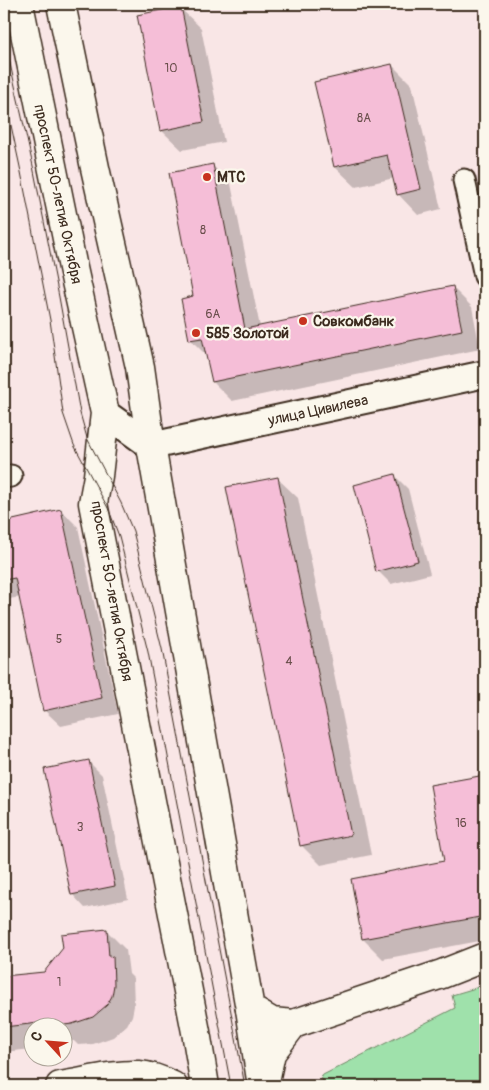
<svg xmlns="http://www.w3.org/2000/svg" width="489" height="1090" viewBox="0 0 489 1090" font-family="Pangolin,sans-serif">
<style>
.green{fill:#9fe1ab;stroke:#6d8664}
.shadow{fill:#0003}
.building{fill:#f5bed7;stroke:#3b2a1e}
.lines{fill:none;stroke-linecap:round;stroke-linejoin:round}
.minor-casing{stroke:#3b2a1e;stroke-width:25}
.tertiary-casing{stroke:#3b2a1e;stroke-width:30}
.secondary-casing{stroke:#3b2a1e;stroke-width:31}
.primary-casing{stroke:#3b2a1e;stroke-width:31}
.minor{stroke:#fbf7ec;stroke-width:21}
.tertiary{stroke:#fbf7ec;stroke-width:26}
.secondary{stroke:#fbf7ec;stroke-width:28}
.primary{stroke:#fbf7ec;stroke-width:28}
.tram{stroke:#3b2a1e;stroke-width:1}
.poi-dot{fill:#c8321e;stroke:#fbf7ec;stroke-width:2}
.labels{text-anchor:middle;stroke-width:4.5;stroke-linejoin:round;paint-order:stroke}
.number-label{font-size:12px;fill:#6a4f4c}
.poi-label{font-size:15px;font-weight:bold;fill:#3b2a1e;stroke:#fbf7ec;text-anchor:start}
.street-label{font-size:15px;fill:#3b2a1e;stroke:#fbf7ec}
</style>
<rect width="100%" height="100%" fill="#f9e6e6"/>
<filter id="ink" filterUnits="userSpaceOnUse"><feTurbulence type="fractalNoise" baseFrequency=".02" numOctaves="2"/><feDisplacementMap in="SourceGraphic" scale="10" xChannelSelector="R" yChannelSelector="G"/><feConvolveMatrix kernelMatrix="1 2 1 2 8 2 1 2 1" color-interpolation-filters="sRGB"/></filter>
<g filter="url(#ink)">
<polygon class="green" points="479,987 485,987 485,1086 324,1086 321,1076 455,1008 452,995"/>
<g class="shadow">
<polygon points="263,4 285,4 266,7"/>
<polygon points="481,4 485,4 485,25"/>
<polygon points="180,8 201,28 224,142 182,150 161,130"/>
<polygon points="392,65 412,85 441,209 418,215 398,194 394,178 356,187 335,167"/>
<polygon points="212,165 231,184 260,327 453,288 472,307 480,349 232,401 213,382 208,357 190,339"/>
<polygon points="395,476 408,489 430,574 391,584 378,571"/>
<polygon points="277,478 298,498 371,855 321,865 301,845"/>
<polygon points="61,510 78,527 118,714 61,726 44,710 20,597 4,600 4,523"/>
<polygon points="88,761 102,775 128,899 85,908 72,894"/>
<polygon points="485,776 485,940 383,959 363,939 352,880 446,862 432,786"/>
<polygon points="106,930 126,950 129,974 133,978 134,1006 132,1016 127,1025 113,1037 93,1044 78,1045 74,1041 62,1042 62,1028 32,1028 32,1049 4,1052 4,977 44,973"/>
</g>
<g class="building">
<polygon points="181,6 204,122 160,131 137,15"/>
<polygon points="392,64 421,189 397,195 387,155 334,167 314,82"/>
<polygon points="213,164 245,329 453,286 462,330 212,382 202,338 189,340 181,299 193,296 169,173"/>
<polygon points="395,474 418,561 376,572 354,485"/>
<polygon points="278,477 351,835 300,846 226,487"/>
<polygon points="61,509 102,698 43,711 15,578 4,580 4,522"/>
<polygon points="89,760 115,886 71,895 44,769"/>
<polygon points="485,775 485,916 362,939 351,879 444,861 430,785"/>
<polygon points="107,929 109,957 113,956 114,985 112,996 107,1005 93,1017 72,1024 57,1026 56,1021 4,1027 4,976 44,972 63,948 61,934"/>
</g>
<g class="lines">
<defs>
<g id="minor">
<polyline points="464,180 485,276"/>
<polyline points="4,477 11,476"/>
</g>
<polyline id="tertiary" points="105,413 151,446 485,374"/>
<g id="secondary">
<polyline points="250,1009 272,1022 293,1024 442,974 485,957"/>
<path d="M60,1086C86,1082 113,1074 139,1075C152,1076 163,1081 173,1086"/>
<polyline points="264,1086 271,1053 293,1024"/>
</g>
<g id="primary">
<polyline points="19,4 73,268 105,413 98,476 93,503 196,1032 205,1086"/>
<polyline points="61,4 95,168 140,367 151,446 250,1009 262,1086"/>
</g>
</defs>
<use href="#minor" class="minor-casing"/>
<use href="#tertiary" class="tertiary-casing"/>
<use href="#secondary" class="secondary-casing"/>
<use href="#primary" class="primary-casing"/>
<use href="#minor" class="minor"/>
<use href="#tertiary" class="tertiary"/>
<use href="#secondary" class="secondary"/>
<use href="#primary" class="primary"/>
<g class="tram">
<polyline points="4,37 33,166 59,297 80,413 87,438 121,503 133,531 162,649 245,1086"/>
<polyline points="4,93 20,167 50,320 63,413 74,445 108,508 119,536 148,652 231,1086"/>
</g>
</g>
</g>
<g class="poi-dot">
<circle cx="207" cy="177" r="5"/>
<circle cx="303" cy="321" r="5"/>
<circle cx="196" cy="333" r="5"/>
</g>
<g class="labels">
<g class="number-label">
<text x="171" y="72">10</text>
<text x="364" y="122">8А</text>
<text x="203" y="234">8</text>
<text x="213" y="318">6А</text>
<text x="59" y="643">5</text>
<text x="289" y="665">4</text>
<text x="461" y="827">16</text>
<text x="80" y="831">3</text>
<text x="59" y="986">1</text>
</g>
<g class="poi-label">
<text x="217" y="182">МТС</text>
<text x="313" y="326">Совкомбанк</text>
<text x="206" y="338">585 Золотой</text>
</g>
<g class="street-label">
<text transform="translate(58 194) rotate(78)" y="5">проспект 50-летия Октября</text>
<text transform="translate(318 410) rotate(-12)" y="5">улица Цивилева</text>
<text transform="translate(112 591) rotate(80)" y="5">проспект 50-летия Октября</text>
</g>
</g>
<rect width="489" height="1090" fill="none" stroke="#fbf7ec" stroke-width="20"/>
<rect x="10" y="10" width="469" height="1070" fill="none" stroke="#3b2a1e" stroke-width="2" filter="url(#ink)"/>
<g transform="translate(48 1042) rotate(296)"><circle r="24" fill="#fbf7ec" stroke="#aea59a"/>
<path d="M0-4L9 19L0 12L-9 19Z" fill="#c8321e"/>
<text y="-8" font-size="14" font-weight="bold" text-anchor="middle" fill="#3b2a1e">С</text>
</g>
</svg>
